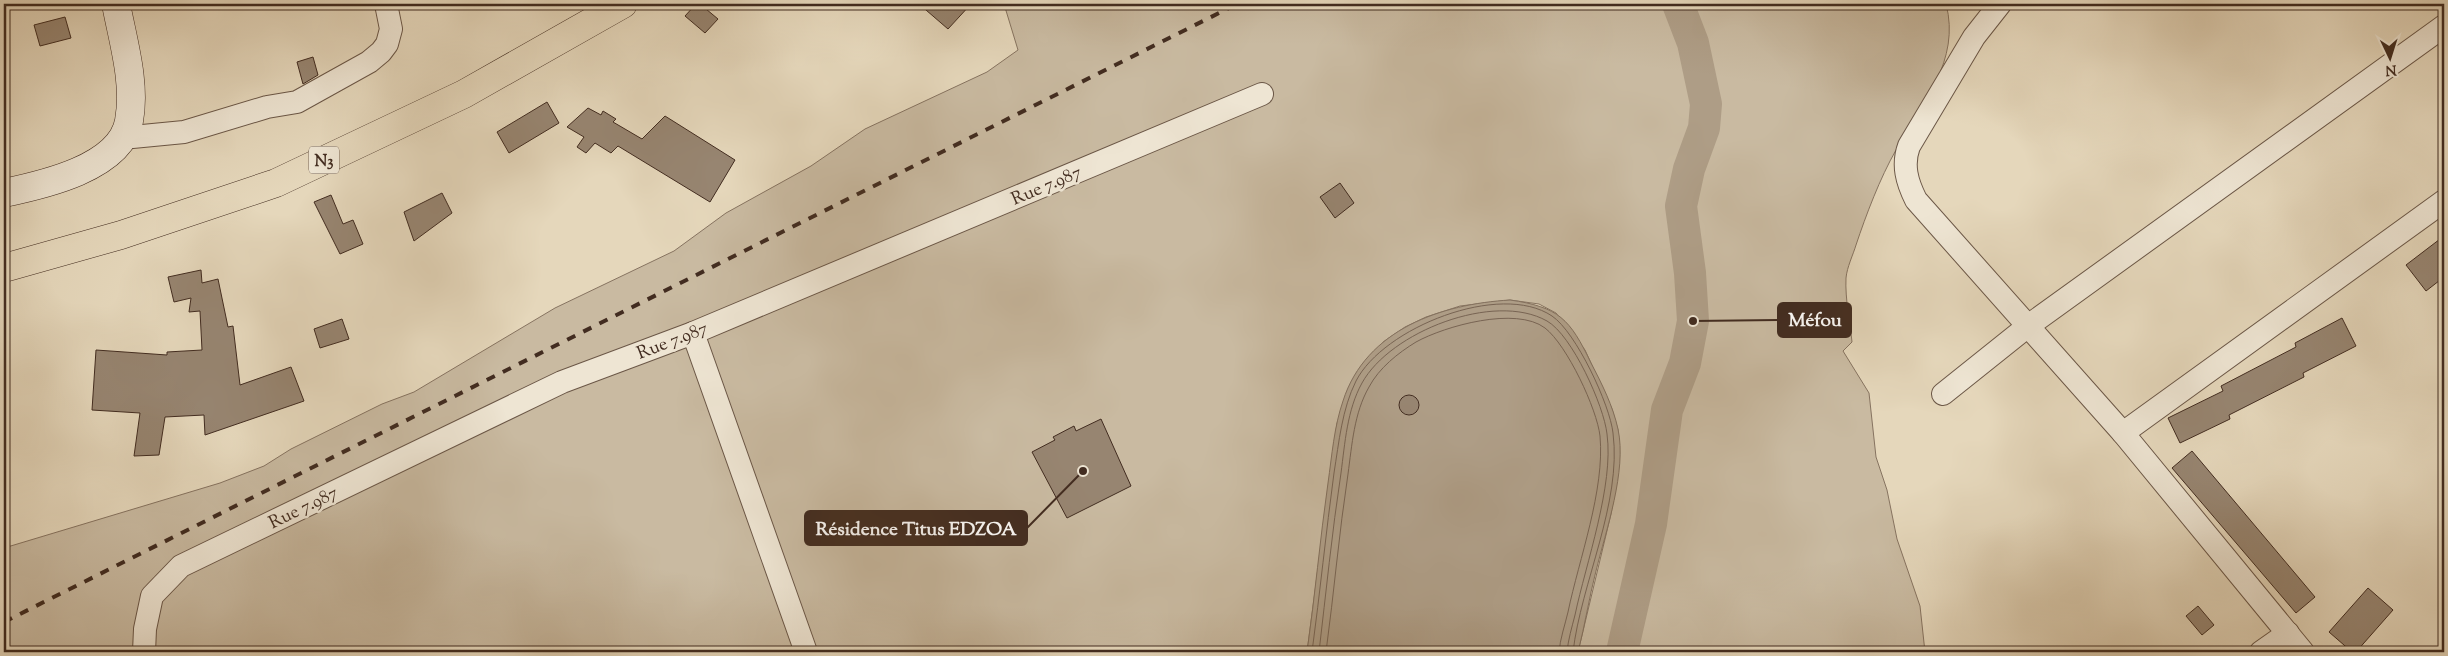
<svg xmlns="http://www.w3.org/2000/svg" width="2448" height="656" viewBox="0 0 2448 656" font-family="'Sorts Mill Goudy',serif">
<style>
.green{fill:#c9baa1;stroke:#867360}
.water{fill:#ae9d86;stroke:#83705d}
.pier{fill:#e5d7bb}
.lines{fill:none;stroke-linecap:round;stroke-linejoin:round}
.shore{stroke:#786453;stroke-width:1}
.river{stroke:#ae9d86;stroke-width:32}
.building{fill:#978571;stroke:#422c20}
.street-casing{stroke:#6b5747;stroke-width:24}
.secondary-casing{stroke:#422c20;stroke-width:29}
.highway-casing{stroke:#422c20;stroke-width:29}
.street{stroke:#eee5d3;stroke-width:22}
.secondary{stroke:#eee5d3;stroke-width:28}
.highway{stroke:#e5d7bb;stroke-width:28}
.rail{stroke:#422c20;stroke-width:4;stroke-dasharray:9 9;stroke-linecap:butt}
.labels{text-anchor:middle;stroke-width:5;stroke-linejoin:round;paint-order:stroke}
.shield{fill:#eee5d3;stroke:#766456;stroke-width:1}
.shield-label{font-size:16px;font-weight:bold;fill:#422c20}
.street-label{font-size:18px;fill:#422c20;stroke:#eee5d3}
.leader{fill:none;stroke:#422c20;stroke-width:2}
.callout-dot{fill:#422c20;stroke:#eee5d3;stroke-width:2}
.callout{fill:#422c20;stroke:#422c20;stroke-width:2}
.callout-label{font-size:19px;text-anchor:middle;font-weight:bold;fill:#fff}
</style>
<rect width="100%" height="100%" fill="#e5d7bb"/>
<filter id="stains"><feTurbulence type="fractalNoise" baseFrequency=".004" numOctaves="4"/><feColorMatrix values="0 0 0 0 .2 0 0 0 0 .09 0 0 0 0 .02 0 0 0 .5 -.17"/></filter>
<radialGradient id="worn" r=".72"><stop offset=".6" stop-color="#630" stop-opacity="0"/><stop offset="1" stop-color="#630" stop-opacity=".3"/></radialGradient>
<path class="green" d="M1004,4H1946C1961,60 1922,105 1896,150C1880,178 1866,215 1856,245C1853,255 1847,267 1846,278C1845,299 1850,322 1852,342L1843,351L1869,393L1876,457L1887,490L1897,539L1920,606L1925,652H1578L1611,514L1617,480L1618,430L1612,409L1585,350L1556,313L1539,304L1510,300L1460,306L1426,317L1405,327L1383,342L1337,423L1307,652H4V548L220,483L264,466L291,449L382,404L414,392L555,308L674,251L726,213L811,166L865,129L987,72L1018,50Z"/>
<path class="water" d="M1510,300C1559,307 1570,319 1591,363C1602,384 1613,406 1618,429C1627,471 1606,530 1596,571C1589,598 1585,625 1578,652H1307C1315,596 1320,539 1328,483C1332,455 1334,427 1343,401C1366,329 1442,304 1510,300Z"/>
<circle class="pier" cx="1409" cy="405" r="10"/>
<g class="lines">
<g class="shore">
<path d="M1312,652C1320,593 1326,532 1334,473C1339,442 1342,409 1356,381C1383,328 1500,281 1552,316C1576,332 1610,405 1613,433C1622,503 1581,583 1573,652"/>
<path d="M1319,652C1326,593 1332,532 1341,473C1345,443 1347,410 1362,383C1390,332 1494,291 1547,321C1572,335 1604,406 1607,434C1614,485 1586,563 1575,615C1572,627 1568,640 1567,652"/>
<path d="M1326,652C1334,593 1339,533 1348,474C1352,445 1354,413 1369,387C1379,368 1398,353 1416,342C1445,326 1516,306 1545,328C1567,345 1597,409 1600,436C1605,490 1579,559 1568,612C1565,625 1560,639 1559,652"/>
</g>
<polyline class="river" points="1622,652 1651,524 1667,410 1685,363 1693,321 1690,273 1681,206 1689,169 1704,128 1706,104 1693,43 1678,4"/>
</g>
<g class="building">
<polygon points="696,4 700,4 718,19 705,33 685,16"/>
<polygon points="919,4 971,4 948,29"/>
<polygon points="65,17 71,38 40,46 34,25"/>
<polygon points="313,57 318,75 303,84 297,62"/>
<polygon points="547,102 559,123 509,153 497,132"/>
<polygon points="588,108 601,115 603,111 616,119 613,122 642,139 665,116 735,160 710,202 618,146 611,153 595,143 586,153 577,147 584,137 567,127"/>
<polygon points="1340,183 1354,203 1335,218 1320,197"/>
<polygon points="442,193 452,213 414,241 404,212"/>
<polygon points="331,195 343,224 353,220 363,244 340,254 314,202"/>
<polygon points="2444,236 2444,277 2426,291 2406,265"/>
<polygon points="201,270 202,283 218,279 228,327 233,326 240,385 291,367 304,401 205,435 204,415 165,417 159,455 134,456 140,413 92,410 96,350 167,355 167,352 202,350 200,311 189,312 191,298 174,302 168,277"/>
<polygon points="2342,318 2356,346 2303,373 2304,377 2229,415 2230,419 2180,443 2168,418 2223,391 2221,386 2296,347 2295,343"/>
<polygon points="342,319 349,339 320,348 314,329"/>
<circle cx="1409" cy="405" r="10"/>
<polygon points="1101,419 1131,486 1067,518 1032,452 1055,440 1053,437 1074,426 1076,431"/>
<polygon points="2192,451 2315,597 2296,613 2172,468"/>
<polygon points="2368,588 2393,610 2356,652 2352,652 2329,632"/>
<polygon points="2198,606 2214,625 2202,635 2186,616"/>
</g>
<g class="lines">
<defs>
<g id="street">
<path d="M2000,4L1974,37L1909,146C1902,165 1907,182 1916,200L2123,433L2303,652"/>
<polyline points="122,138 184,132 267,107 297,102 369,62 381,52 387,44 391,29 386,4"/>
<polyline points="693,333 806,652"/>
<polyline points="1943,394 2028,326 2444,26"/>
<polyline points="2123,433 2444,201"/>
<polyline points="144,652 145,629 152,596 181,566 562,382 693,333 1262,94"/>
<polyline points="2261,652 2288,633"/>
</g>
<path id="secondary" d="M4,193C42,185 121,168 129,121C136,83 123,41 116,4"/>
<polyline id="highway" points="4,268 121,235 276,183 464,94 623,4"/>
</defs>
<use href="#street" class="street-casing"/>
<use href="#secondary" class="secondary-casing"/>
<use href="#highway" class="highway-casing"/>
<use href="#street" class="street"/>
<use href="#secondary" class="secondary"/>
<use href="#highway" class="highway"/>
<polyline class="rail" points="4,622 1237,4"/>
</g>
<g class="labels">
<rect class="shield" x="309" y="146.5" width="30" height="27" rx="4"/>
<g class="shield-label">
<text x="324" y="166">N3</text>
</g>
<g class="street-label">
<text transform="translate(1046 185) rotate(-23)" y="6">Rue 7.987</text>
<text transform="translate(672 340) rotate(-21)" y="6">Rue 7.987</text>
<text transform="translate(303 507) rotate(-26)" y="6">Rue 7.987</text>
</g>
</g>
<path class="leader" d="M1693 321L1778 320M1083 471L1027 528"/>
<g class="callout-dot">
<circle cx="1693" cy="321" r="5"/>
<circle cx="1083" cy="471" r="5"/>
</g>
<g class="callout">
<rect x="1778" y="303" width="73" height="34" rx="5"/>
<rect x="805" y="511" width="222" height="34" rx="5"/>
</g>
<g class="callout-label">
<text x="1815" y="326">Méfou</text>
<text x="916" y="535">Résidence Titus EDZOA</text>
</g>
<rect width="2448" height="656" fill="none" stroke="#e5d7bb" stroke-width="20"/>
<rect x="5" y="5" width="2438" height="646" fill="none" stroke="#422c20" stroke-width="2.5"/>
<rect x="10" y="10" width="2428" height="636" fill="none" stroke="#422c20"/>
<g transform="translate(2390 58) rotate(176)" stroke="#eee5d3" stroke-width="4" paint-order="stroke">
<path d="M0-4L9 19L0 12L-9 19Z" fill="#422c20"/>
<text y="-8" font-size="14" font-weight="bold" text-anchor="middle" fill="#422c20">N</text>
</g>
<rect width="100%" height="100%" filter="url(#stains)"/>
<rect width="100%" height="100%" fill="url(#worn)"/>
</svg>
